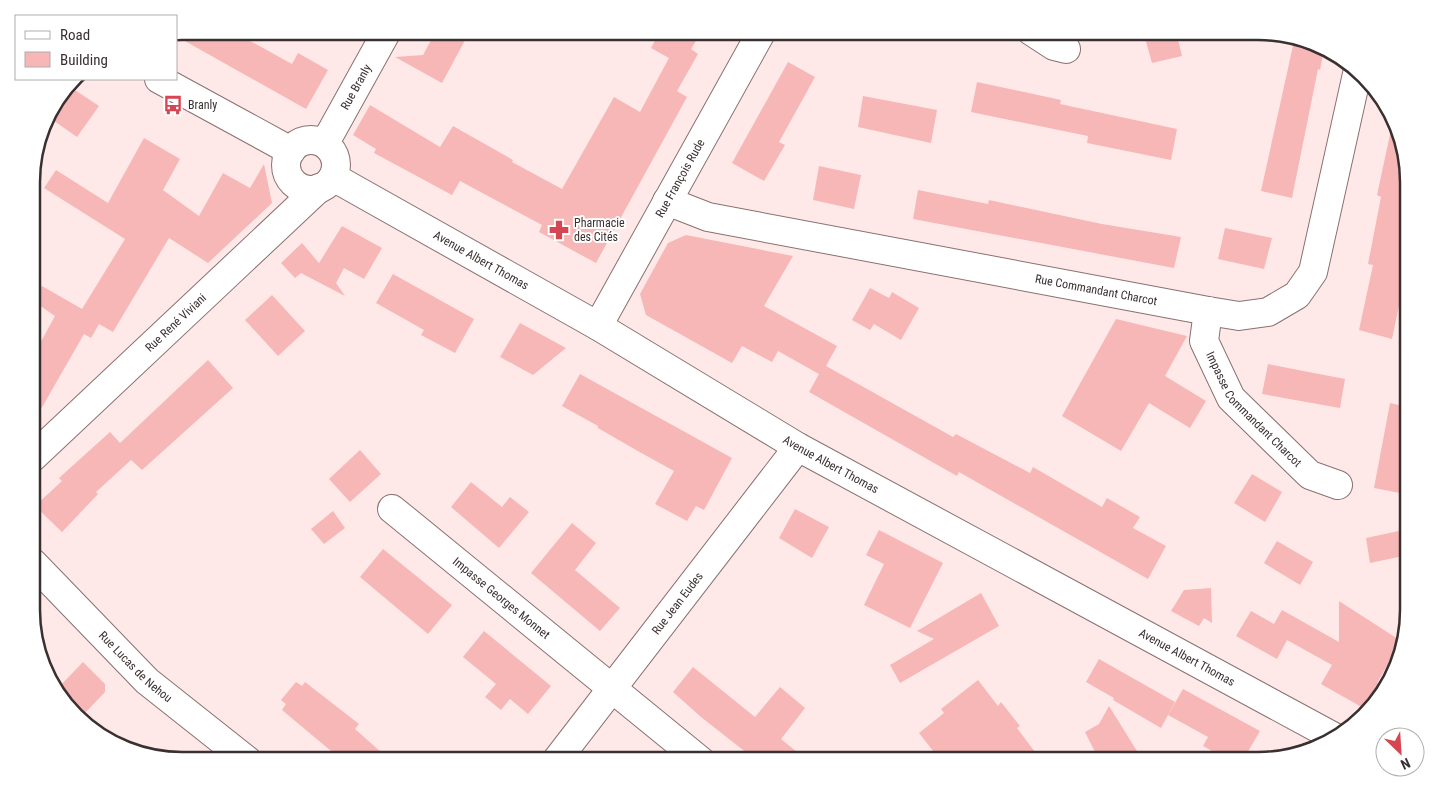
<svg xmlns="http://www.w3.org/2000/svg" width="1440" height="792" viewBox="0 0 1440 792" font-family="'Roboto Condensed',sans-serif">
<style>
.building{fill:#f7b7b6}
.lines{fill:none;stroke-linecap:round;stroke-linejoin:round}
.street-casing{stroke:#887170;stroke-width:30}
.primary-casing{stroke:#887170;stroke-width:30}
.street{stroke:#fff;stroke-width:28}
.primary{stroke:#fff;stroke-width:28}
.labels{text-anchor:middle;stroke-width:4;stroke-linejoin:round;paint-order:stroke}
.street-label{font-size:12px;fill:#3a3030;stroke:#fff}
.poi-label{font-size:12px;fill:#3a3030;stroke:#fff;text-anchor:start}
.rim{fill:none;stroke:#3a3030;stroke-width:2.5}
</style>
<rect width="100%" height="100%" fill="#ffe9e8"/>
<g class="building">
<polygon points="182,31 232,31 292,64 298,53 328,70 306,109 176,36 176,32"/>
<polygon points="436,31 470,31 442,83 395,57 423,55"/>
<polygon points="660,31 702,31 691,49 698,54 677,91 687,97 596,263 539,232 542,225 460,181 452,195 374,153 376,149 353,135 370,105 440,147 453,126 513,160 512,162 562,189 614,97 640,112 669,58 651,48"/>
<polygon points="1143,31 1176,31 1182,56 1152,63"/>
<polygon points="1294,41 1324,49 1320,70 1318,69 1292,198 1261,191"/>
<polygon points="788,62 815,77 779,142 785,145 764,181 732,163"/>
<polygon points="977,82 1061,100 1060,104 1177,129 1171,160 1087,143 1088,136 971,112"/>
<polygon points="69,86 99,106 77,137 47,116"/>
<polygon points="863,96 937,110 931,143 858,127"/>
<polygon points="1392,125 1408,172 1408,238 1401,271 1406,272 1392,339 1359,330 1373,265 1368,264 1381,197 1377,195"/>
<polygon points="144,138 180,159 163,190 199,216 223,173 250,188 264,164 272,203 208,263 169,238 113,332 99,324 91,338 84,334 33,423 33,356 55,316 33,301 42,286 82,309 125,239 44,188 56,170 108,203"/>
<polygon points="819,166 861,175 854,209 813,200"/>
<polygon points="918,190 988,204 989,200 1102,224 1181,237 1174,268 913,219"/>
<polygon points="342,226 382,248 364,279 344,268 336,283 345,296 301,273 295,278 281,263 302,243 319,263"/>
<polygon points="1225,228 1272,238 1264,269 1218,259"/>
<polygon points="686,235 793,256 764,306 837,346 826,366 953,437 956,434 1030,473 1033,467 1102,507 1107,498 1140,517 1133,528 1166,546 1148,579 959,472 957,476 809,392 819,374 778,351 772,362 742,346 732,363 646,315 640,294 668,243"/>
<polygon points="393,274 474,319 455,353 421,335 424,330 376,303"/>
<polygon points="870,288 889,298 892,292 919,308 901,340 874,324 870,330 852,320"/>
<polygon points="272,295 305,331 278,356 245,320"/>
<polygon points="1116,319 1187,336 1165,376 1206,401 1190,428 1149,403 1121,451 1062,416"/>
<polygon points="520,323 566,348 533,375 500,357"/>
<polygon points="208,360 233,388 142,470 131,460 96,492 98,494 62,532 35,506 62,481 59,478 110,432 120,443"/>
<polygon points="1268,364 1345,379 1340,408 1262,394"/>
<polygon points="580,374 732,458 704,510 696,506 687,521 655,504 674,471 636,450 598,428 598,426 562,406"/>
<polygon points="1390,403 1408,407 1408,476 1405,494 1374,488"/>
<polygon points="360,450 381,474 350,502 329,479"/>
<polygon points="1252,474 1282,492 1265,522 1234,503"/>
<polygon points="471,482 502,507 510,497 529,512 499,548 451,507"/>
<polygon points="795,509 829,527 812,558 779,538"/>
<polygon points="333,511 345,528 324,544 311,529"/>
<polygon points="572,523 596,543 575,570 620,608 600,631 531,573"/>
<polygon points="1408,529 1408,555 1370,563 1366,538"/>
<polygon points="879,530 943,563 910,628 864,605 884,564 866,555"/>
<polygon points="1277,541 1313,562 1300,585 1264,563"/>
<polygon points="383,549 452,605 428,634 360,577"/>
<polygon points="1211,588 1212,623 1204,618 1199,626 1171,611 1184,590"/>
<polygon points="981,593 999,626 900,683 890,665 934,639 917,631"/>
<polygon points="1339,601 1401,641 1377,683 1386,688 1365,709 1321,684 1332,665 1287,640 1277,659 1236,636 1251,611 1274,624 1282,610 1339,642"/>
<polygon points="484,631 551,686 528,714 510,699 501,710 485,697 496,684 463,657"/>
<polygon points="1099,659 1175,702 1161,728 1113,700 1114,698 1086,682"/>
<polygon points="83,662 105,684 105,692 85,713 59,687"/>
<polygon points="693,667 755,717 780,687 805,708 781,739 808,761 757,761 701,717 673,692"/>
<polygon points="978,680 998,706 1001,702 1020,726 1017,728 1041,760 941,761 919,733 944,713 941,709"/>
<polygon points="296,682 302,686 305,682 359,724 355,729 391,761 343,761 282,710 286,704 281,700"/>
<polygon points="1183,689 1260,731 1243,760 1228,760 1203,746 1208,737 1168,715"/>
<polygon points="1109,706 1137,751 1117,760 1099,760 1085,732 1099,724"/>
</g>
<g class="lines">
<defs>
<g id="street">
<polyline points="1031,31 1054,46 1066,49"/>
<path id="s1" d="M325,143L387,31"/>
<path id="s2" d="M667,201L708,217L1208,311L1239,316L1268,312L1297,295L1313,272L1357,74"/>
<path id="s3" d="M1208,311L1204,341L1231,398L1310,475L1338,485"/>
<path id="s4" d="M598,326L762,31"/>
<path id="s5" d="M33,457L319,188"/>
<path id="s6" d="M392,509L701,761"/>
<path id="s7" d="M33,563L147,681L248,761"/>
<path id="s8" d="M556,761L798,447"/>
</g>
<g id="primary">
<polyline points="159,79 291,151"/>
<circle cx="311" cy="165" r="25"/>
<path id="s9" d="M333,177L598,326L798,447L1336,738"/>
</g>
</defs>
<use href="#street" class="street-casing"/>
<use href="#primary" class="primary-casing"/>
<use href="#street" class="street"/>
<use href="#primary" class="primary"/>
</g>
<defs>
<symbol id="bus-bare" viewBox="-9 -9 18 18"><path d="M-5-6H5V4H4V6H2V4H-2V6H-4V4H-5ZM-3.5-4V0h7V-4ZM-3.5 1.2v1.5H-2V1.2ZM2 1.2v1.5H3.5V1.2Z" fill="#d64552" stroke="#fff" stroke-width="2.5" paint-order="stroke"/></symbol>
<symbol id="pharmacy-bare" viewBox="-9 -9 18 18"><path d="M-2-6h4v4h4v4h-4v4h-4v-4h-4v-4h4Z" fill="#d64552" stroke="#fff" stroke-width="2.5" paint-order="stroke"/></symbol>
</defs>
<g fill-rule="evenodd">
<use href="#bus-bare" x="159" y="91" width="28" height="28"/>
<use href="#pharmacy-bare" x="545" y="216" width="28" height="28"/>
</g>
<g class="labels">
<g class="street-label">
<text dy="4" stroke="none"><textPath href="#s1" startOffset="64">Rue Branly</textPath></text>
<text dy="4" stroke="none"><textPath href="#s4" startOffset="169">Rue François Rude</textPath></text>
<text dy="4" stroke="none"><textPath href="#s9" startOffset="170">Avenue Albert Thomas</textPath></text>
<text dy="4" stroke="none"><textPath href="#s2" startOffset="439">Rue Commandant Charcot</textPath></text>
<text dy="4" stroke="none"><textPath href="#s5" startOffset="196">Rue René Viviani</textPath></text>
<text dy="4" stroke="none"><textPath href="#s3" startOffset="116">Impasse Commandant Charcot</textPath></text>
<text dy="4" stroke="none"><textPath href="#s9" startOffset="575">Avenue Albert Thomas</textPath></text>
<text dy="4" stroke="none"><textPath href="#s6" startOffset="141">Impasse Georges Monnet</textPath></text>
<text dy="4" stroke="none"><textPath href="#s8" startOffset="199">Rue Jean Eudes</textPath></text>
<text dy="4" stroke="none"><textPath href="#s9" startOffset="980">Avenue Albert Thomas</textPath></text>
<text dy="4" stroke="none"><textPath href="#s7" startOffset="146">Rue Lucas de Nehou</textPath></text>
</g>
<g class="poi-label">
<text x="188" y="109">Branly</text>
<text x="574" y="227">Pharmacie<tspan x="574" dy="14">des Cités</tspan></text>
</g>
</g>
<path d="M0 0H1440V792H0ZM182 40H1258A142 142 0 0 1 1400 182V610A142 142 0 0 1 1258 752H182A142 142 0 0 1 40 610V182A142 142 0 0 1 182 40Z" fill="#fff" fill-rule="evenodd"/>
<path class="rim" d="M182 40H1258A142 142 0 0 1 1400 182V610A142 142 0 0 1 1258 752H182A142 142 0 0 1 40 610V182A142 142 0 0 1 182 40Z"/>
<rect x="15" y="15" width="162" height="65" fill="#ffffff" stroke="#b0acac"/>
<rect x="25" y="31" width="25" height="8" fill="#ffffff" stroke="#b0acac"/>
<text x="60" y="40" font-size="15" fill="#3a3030">Road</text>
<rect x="25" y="52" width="25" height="15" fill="#f7b7b6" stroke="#b0acac"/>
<text x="60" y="65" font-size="15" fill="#3a3030">Building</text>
<g transform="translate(1400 752) rotate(155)"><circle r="24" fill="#ffffff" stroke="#b0acac"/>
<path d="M0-4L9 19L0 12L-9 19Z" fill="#d64552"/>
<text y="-8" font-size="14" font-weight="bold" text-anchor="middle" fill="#3a3030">N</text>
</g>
</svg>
